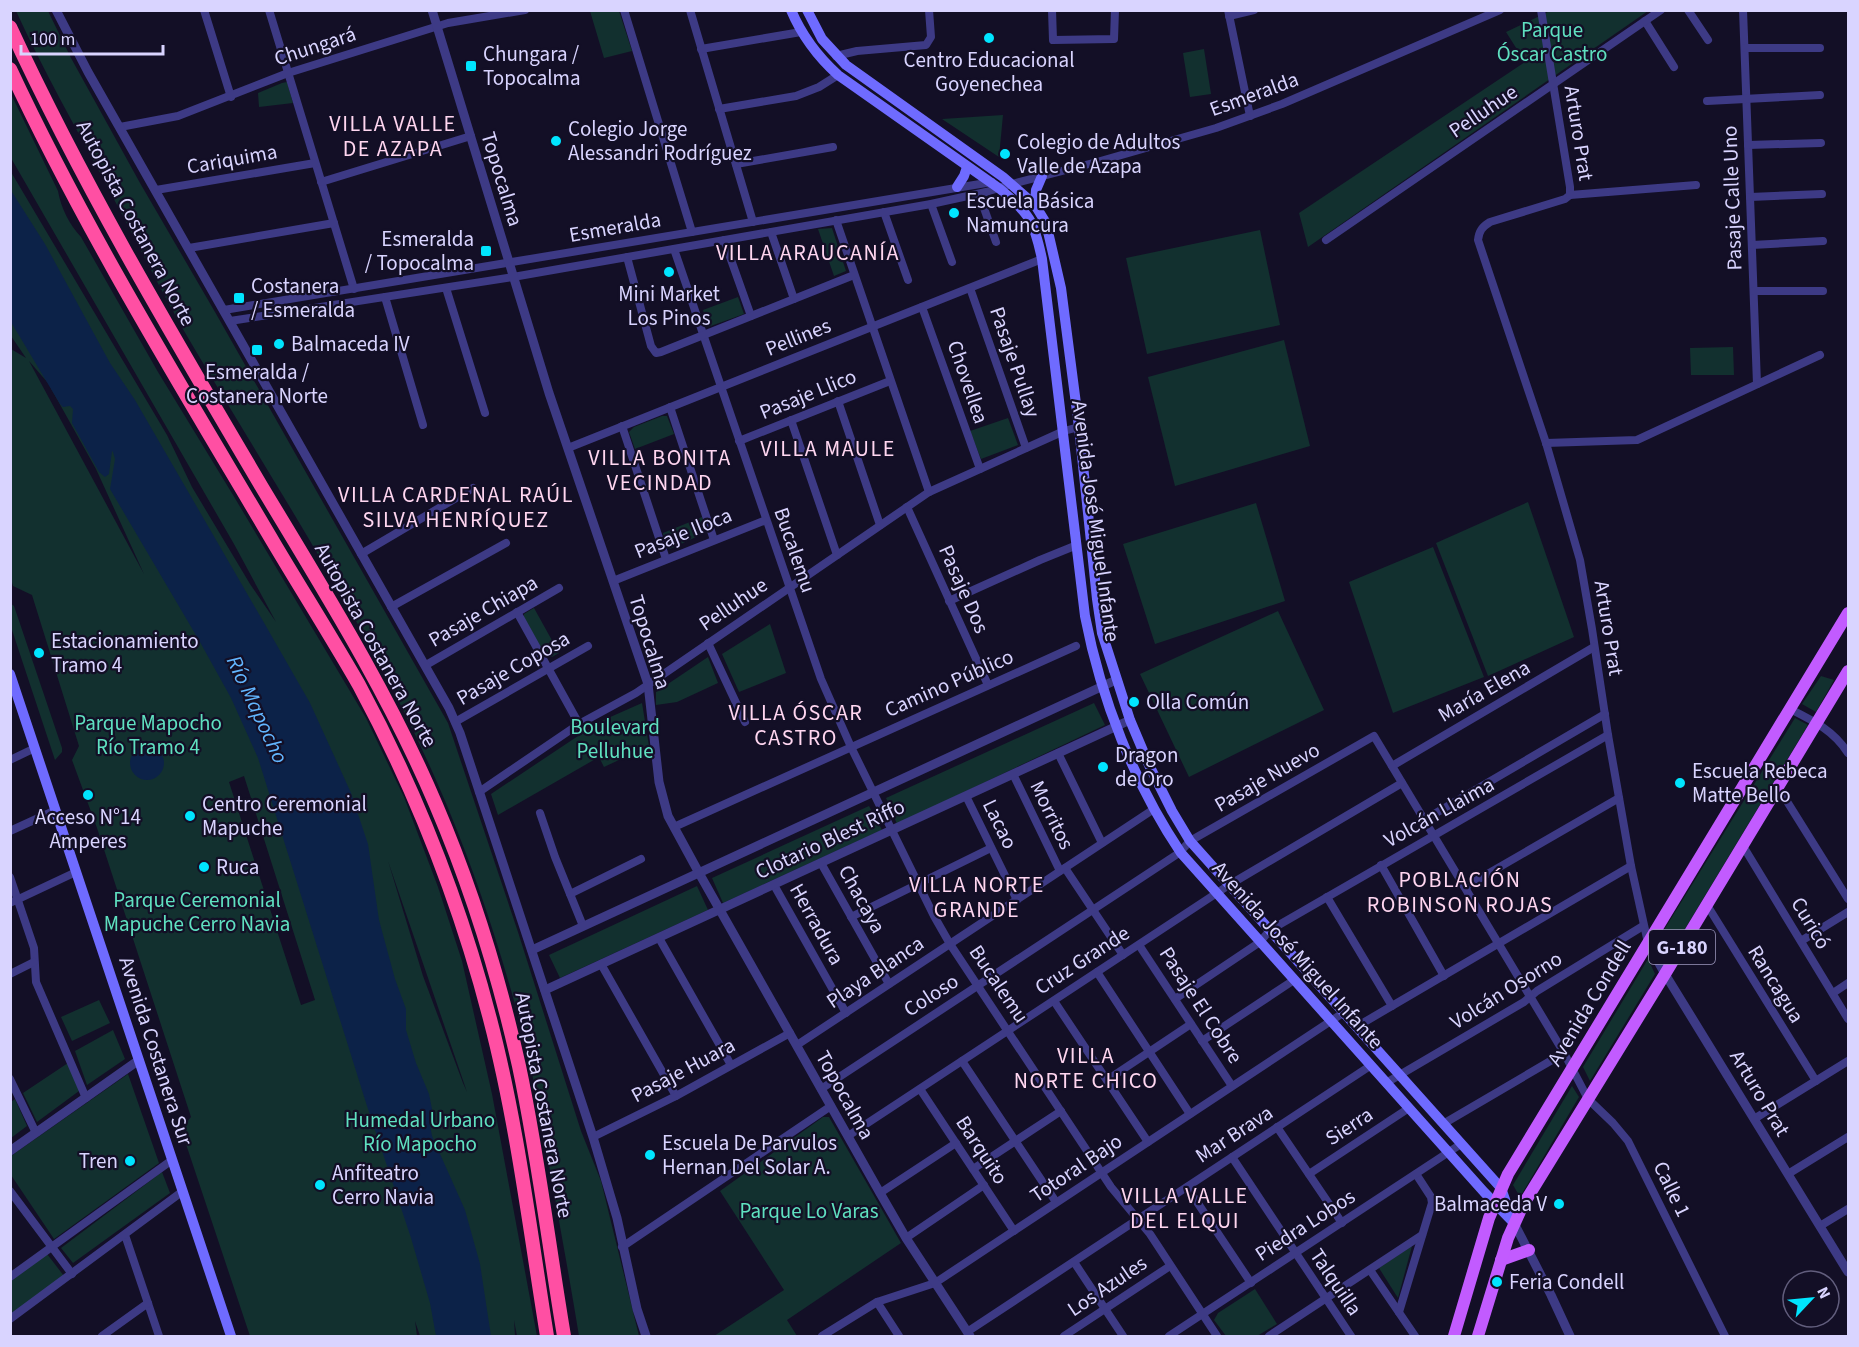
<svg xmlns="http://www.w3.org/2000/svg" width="1859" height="1347" viewBox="0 0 1859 1347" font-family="'Source Sans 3',sans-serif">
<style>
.green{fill:#12302f;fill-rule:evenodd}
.water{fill:#0c2248}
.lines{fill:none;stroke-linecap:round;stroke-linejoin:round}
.minor{stroke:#3d3a85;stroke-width:8}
.tertiary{stroke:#3d3a85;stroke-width:9}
.secondary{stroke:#6f6bff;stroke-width:10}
.primary{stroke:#c25bff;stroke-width:12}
.motorway{stroke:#ff4fa3;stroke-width:14}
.poi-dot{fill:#00e5ff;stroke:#130f26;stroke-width:2}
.labels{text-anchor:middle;stroke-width:4.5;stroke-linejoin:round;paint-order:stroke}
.shield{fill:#130f26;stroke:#9e99be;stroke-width:1.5}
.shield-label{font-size:20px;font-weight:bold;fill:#d9d4ff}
.park-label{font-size:21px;fill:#5fe0c0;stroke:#130f26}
.street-label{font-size:21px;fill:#d9d4ff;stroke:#130f26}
.poi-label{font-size:21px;fill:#d9d4ff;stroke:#130f26;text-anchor:start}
.neighbourhood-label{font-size:22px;letter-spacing:1.5px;fill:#ffd6f0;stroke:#130f26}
.water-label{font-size:22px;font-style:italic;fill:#62b6ff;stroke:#130f26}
</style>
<rect width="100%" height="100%" fill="#130f26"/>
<g class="green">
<path d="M16,11H48L71,58L140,183L215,312L448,723L518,932L581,1131L601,1181L639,1336H579C570,1281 560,1226 550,1171C543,1128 535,1085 525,1042C502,952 473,864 436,780C370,630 280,493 197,353C164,298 137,242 107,186C76,128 43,70 16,11Z"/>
<polygon points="590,11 619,11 632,51 604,58"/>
<polygon points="1550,11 1648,11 1308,247 1299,213 1525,62 1506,32"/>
<polygon points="1204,49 1211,94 1190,97 1183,53"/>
<polygon points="287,82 293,103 259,107 258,93 282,83"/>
<path d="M11,94L58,191C61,208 69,224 81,237L158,372L233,495L366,718L404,797L438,887L462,961L492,1094L537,1336H517L514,1320L515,1336H420L415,1321L417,1336H250L181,1129L191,1117L97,828L72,760L79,746L32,595L13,586L11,579V349L26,358L11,336V172L167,435L192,487L250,584L276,622L234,544L11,158ZM29,361L48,383L96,469L144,574ZM244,776L315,1000L301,1005L229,782ZM388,861L467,1092L463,1083L423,976Z"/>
<polygon points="1003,115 999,157 942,119"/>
<polygon points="832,228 846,271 834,276 818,229"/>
<polygon points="1260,230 1280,325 1147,354 1126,258"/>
<polygon points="738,297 744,314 708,327 703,310"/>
<polygon points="1284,340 1310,446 1175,486 1148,377"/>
<polygon points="1733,347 1734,375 1691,375 1690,348"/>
<polygon points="662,416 667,416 674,434 635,449 629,432 634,427"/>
<polygon points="1008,418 1018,445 981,459 970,431"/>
<polygon points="1528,502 1574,637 1488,676 1436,543"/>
<polygon points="1256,503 1285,601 1155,644 1123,544"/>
<polygon points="702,517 707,532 670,549 666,548 663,533"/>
<polygon points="1433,547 1484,677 1393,713 1349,582"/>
<polygon points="10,603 14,606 62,748 62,752 55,760 11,627"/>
<polygon points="534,608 559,653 552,657 546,657 524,620 524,614"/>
<polygon points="1278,611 1324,710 1189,777 1140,674"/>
<polygon points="770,624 786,673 739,692 722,654"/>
<polygon points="708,657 718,683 677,702 656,705 656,692"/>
<polygon points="1821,676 1834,680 1816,712 1802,704"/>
<polygon points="642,703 649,746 604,767 599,757 498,815 491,794 599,722"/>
<polygon points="1094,703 1105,725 897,824 886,798"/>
<polygon points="1795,718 1808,725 1668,957 1659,938"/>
<polygon points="869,806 882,830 723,903 712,878"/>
<polygon points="697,886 708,910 560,978 549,955"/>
<polygon points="1648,959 1655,974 1590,1081 1583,1067"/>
<polygon points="99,1000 110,1023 72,1041 61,1017"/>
<polygon points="113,1030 125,1059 87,1085 75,1051"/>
<polygon points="68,1063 79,1091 37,1122 23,1093"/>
<polygon points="128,1074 159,1163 54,1239 11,1175 11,1156"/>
<polygon points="1572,1086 1579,1097 1520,1197 1513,1185"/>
<polygon points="15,1099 27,1126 11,1138 11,1102"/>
<polygon points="823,1117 829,1117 901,1243 787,1320 797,1336 714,1336 784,1290 720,1191"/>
<polygon points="162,1172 170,1193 73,1263 61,1248"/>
<polygon points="1412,1246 1398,1298 1379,1268"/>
<polygon points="47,1254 64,1276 11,1315 11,1280"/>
<polygon points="1255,1289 1277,1324 1257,1336 1226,1336 1214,1320 1218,1313"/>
</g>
<g class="water">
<polygon points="10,189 45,244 110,363 135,400 263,621 310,703 336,760 351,793 368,844 379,920 395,979 406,1009 406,1030 416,1063 429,1094 432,1109 430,1125 432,1136 465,1210 480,1264 491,1336 436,1336 430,1303 411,1238 367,1106 258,758 231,698 200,642 110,489 115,459 113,452 112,451 109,474 105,477 99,472 72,423 73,409 70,406 63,407 60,404 11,322"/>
<circle cx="147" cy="763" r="17"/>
</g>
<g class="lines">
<g class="minor">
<polyline points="204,10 231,97"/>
<polyline points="269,10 354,289"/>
<polyline points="624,10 692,232"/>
<polyline points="690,10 753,222"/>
<polyline points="1052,10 1053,40 1114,39 1115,10"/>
<polyline points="1228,10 1250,116"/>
<path d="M1541,10L1570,187V195L1565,199L1490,222C1482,227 1479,231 1478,240L1546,443L1580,560L1592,629L1608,735L1631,866L1648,943"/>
<polyline points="1688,10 1708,40"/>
<polyline points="1743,10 1757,384"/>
<polyline points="1229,16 1254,10"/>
<polyline points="1645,21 1674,67"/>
<polyline points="1745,48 1820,48"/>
<polyline points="701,49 801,32"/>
<polyline points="836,56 857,51 926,45 931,37 929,10"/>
<polyline points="1707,101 1820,95"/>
<polyline points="719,109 796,96 819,87 838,75"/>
<polyline points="120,127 178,116 288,73 448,23 525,10"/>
<polyline points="1748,145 1821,143"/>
<polyline points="736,164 833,147"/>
<polyline points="321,182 471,136"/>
<polyline points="156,190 315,163"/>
<polyline points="979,194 996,242"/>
<polyline points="1570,195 1696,185"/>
<polyline points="1750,197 1822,194"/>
<polyline points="931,204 952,262"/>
<polyline points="884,212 908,280"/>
<polyline points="836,220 929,492"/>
<polyline points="771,232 794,299"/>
<polyline points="724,240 751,316"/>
<polyline points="1326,240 1661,10"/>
<polyline points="1752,245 1823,241"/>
<polyline points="189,248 334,223"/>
<polyline points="674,249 821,679 851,747 934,916 950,944 1111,1187 1150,1234 1217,1336"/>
<polyline points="627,257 651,346 656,353 661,352 854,275"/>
<polyline points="446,288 485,413"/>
<polyline points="970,288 1026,448"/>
<polyline points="1754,291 1823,291"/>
<polyline points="385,297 423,425"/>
<polyline points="922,307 980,469"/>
<polyline points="224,310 992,182"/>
<polyline points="230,321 513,277 931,204 986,192 1012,184 1097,162 1216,128 1282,104 1500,10"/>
<polyline points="838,401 880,525"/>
<polyline points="670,407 714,540"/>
<polyline points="791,420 837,555"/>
<polyline points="622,426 666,559"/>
<polyline points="739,441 890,381"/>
<polyline points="1546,443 1637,440 1820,355"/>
<polyline points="568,448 1042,259"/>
<polyline points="907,507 988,685"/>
<polyline points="361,554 473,488"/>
<polyline points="613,581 766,520"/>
<polyline points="949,601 1040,560 1077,545"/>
<polyline points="391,607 506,543"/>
<polyline points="517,612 579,724"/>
<polyline points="708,643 745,722"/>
<polyline points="426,665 559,588"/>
<path d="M1790,709C1814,721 1834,731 1848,753"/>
<polyline points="455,722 588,646"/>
<polyline points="1058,753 1102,843"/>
<polyline points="10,760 35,748"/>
<polyline points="1392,766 1594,647"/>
<polyline points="1013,774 1060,871"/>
<polyline points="1778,787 1848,899"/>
<polyline points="479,792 579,724 636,693 929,492 1064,431 1079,427"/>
<polyline points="966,796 1017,900"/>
<polyline points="540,813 555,857 583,926"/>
<polyline points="1424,820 1605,714"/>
<polyline points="674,827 1076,646"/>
<polyline points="10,831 56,810"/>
<polyline points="1743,846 1848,1019"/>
<polyline points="821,863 889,984"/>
<polyline points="1381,865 1444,976"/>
<polyline points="1065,868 1123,955"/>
<polyline points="10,877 34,948 36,982 86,1098"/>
<polyline points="774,885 846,1013"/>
<polyline points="1465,887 1619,798"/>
<polyline points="570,894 641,859"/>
<polyline points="1327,897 1392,1006"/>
<polyline points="10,903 76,872"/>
<polyline points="1707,905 1816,1081"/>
<polyline points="851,917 991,848"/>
<polyline points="659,938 731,1065"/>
<polyline points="1801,941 1848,912"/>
<polyline points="1139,945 1232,1086"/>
<polyline points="601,964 676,1096"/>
<polyline points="1097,972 1190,1114"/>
<polyline points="10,974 34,962"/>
<polyline points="1833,993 1848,983"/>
<polyline points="1175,999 1260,942 1270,930 1608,735"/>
<polyline points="1054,1001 1148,1142"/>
<polyline points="1356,1027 1631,866"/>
<polyline points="1202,1041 1294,980"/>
<polyline points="797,1045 1154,809"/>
<polyline points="962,1061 1056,1202"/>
<polyline points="10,1079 36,1133"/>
<polyline points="1107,1080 1191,1024"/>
<polyline points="1386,1083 1524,1002 1537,991 1643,926"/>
<polyline points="821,1089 1179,853 1190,841 1374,736 1564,1053 1588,1099 1613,1123 1628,1141 1725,1336"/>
<polyline points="920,1089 1014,1231"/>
<polyline points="1754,1119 1848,1061"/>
<polyline points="1443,1124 1564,1053"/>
<polyline points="1277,1127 1342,1223"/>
<polyline points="848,1136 1229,885 1402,783"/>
<polyline points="593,1137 676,1096 790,1033"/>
<polyline points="1232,1157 1351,1336"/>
<polyline points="973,1169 1061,1111"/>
<polyline points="1309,1174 1409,1108"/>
<polyline points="1788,1174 1848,1137"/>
<polyline points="1187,1187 1251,1283"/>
<polyline points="10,1191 72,1274"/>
<polyline points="880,1193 956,1143"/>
<polyline points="1820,1226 1848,1209"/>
<polyline points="125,1235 159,1336"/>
<polyline points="906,1238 984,1185"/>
<polyline points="622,1247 831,1106"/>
<polyline points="1074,1262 1123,1336"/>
<polyline points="1370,1270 1415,1336"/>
<polyline points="10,1277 172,1160"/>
<polyline points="877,1302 899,1336"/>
<polyline points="1399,1312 1432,1203 1431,1197 1416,1174"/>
<polyline points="10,1319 183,1191"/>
<polyline points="967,1332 1370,1066"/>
<polyline points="102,1336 148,1303"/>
<polyline points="822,1336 877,1302 935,1283 1343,1013"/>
<polyline points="1064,1336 1170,1266"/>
<polyline points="1169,1336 1461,1144"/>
<polyline points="1269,1336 1422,1235"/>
</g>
<g class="tertiary">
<polyline points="56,10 88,72 449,708 460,733 593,1137 617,1218 637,1309 646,1336"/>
<polyline points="432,10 549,393 648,684 659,782 668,816 699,873 880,1193 906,1238 970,1336"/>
<polyline points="1648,943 1665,974 1848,1272"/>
<polyline points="532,950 1116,680"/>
<polyline points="545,990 1130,720"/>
<polyline points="10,1151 139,1060"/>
<polyline points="1514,1223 1551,1295 1570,1336"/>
</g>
<g class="secondary">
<path d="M791,10C802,36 817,56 838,75L1000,189C1030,214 1034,221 1042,259L1085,616C1101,699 1134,783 1181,853L1484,1192L1514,1223"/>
<polyline points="807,10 822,39 846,65 1003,177 1035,205 1046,223 1061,288 1079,427 1097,599 1102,633 1130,720 1149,765 1172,811 1190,841 1501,1188 1512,1220"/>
<polyline points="957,187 964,176 967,167"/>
<polyline points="1035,205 1036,190 1042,176"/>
<polyline points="10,674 231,1336"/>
</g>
<g class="primary">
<polyline points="1501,1260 1529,1250"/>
<polyline points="1454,1336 1489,1218 1508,1174 1848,613"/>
<polyline points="1478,1336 1508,1238 1523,1205 1665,974 1848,671"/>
</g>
<g class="motorway">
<path d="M10,27C84,187 174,338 263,489C325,592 389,694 436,805C472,889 499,977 519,1066C538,1155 549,1247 564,1336"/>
<path d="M10,69C87,234 183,389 275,545C303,592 332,638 359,685C416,791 460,903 490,1019C517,1122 530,1231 547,1336"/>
</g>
</g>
<g class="poi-dot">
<circle cx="989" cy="38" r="6"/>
<rect x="465" y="60" width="12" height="12" rx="3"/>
<circle cx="556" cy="141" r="6"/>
<circle cx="1005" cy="154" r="6"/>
<circle cx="954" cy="213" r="6"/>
<rect x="480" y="245" width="12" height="12" rx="3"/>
<circle cx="669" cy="272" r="6"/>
<rect x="233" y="292" width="12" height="12" rx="3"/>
<circle cx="279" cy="344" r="6"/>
<rect x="251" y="344" width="12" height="12" rx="3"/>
<circle cx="39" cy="653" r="6"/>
<circle cx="1134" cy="702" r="6"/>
<circle cx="1103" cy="767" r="6"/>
<circle cx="1680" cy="783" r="6"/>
<circle cx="88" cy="795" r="6"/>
<circle cx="190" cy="816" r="6"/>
<circle cx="204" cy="867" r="6"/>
<circle cx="650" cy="1155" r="6"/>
<circle cx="130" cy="1161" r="6"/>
<circle cx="320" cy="1185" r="6"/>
<circle cx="1559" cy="1204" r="6"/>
<circle cx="1497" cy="1282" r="6"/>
</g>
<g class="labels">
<rect class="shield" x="1649" y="930" width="66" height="34" rx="4.5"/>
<g class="shield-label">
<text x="1682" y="954">G-180</text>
</g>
<g class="park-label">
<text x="1552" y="37">Parque<tspan x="1552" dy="24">Óscar Castro</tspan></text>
<text x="148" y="730">Parque Mapocho<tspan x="148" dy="24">Río Tramo 4</tspan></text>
<text x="615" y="734">Boulevard<tspan x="615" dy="24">Pelluhue</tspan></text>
<text x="197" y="907">Parque Ceremonial<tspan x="197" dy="24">Mapuche Cerro Navia</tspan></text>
<text x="420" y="1127">Humedal Urbano<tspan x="420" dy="24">Río Mapocho</tspan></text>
<text x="809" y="1218">Parque Lo Varas</text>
</g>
<g class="street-label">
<text transform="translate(315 46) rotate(-18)" y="7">Chungará</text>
<text transform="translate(1254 94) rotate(-20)" y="7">Esmeralda</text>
<text transform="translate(1483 111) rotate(-34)" y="7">Pelluhue</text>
<text transform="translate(1579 133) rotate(81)" y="7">Arturo Prat</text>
<text transform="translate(232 159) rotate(-10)" y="7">Cariquima</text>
<text transform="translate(502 179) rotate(73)" y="7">Topocalma</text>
<text transform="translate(1732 198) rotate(-92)" y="7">Pasaje Calle Uno</text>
<text transform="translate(136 223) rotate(62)" y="7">Autopista Costanera Norte</text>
<text transform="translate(615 227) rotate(-10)" y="7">Esmeralda</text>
<text transform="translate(798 337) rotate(-22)" y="7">Pellines</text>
<text transform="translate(1015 362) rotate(71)" y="7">Pasaje Pullay</text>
<text transform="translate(968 382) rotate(71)" y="7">Chovellea</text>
<text transform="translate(808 394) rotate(-22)" y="7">Pasaje Llico</text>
<text transform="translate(1096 521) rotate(82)" y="7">Avenida José Miguel Infante</text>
<text transform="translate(683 533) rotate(-22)" y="7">Pasaje Iloca</text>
<text transform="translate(795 550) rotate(71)" y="7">Bucalemu</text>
<text transform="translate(964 589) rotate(66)" y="7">Pasaje Dos</text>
<text transform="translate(733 604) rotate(-34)" y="7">Pelluhue</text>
<text transform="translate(483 611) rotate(-30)" y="7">Pasaje Chiapa</text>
<text transform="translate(1609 628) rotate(81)" y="7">Arturo Prat</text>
<text transform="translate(650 642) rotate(73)" y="7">Topocalma</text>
<text transform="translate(376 645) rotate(61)" y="7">Autopista Costanera Norte</text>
<text transform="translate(513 668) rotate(-30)" y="7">Pasaje Coposa</text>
<text transform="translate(949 683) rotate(-24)" y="7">Camino Público</text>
<text transform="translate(1484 691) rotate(-30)" y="7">María Elena</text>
<text transform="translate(1267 777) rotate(-30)" y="7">Pasaje Nuevo</text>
<text transform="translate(1439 812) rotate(-29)" y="7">Volcán Llaima</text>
<text transform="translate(1052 815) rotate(64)" y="7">Morritos</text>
<text transform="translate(1000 824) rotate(64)" y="7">Lacao</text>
<text transform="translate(830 839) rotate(-25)" y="7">Clotario Blest Riffo</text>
<text transform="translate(862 899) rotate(61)" y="7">Chacaya</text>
<text transform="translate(1811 923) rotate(59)" y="7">Curicó</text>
<text transform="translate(817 924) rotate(61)" y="7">Herradura</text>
<text transform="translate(1298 955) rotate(48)" y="7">Avenida José Miguel Infante</text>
<text transform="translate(1082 960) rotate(-33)" y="7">Cruz Grande</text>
<text transform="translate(875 972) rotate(-34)" y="7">Playa Blanca</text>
<text transform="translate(999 984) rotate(56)" y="7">Bucalemu</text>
<text transform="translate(1776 984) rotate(58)" y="7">Rancagua</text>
<text transform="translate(1506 990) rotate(-32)" y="7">Volcán Osorno</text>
<text transform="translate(931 995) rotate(-33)" y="7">Coloso</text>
<text transform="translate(1589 1003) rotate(-59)" y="7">Avenida Condell</text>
<text transform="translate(1201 1005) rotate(57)" y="7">Pasaje El Cobre</text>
<text transform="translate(156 1051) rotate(72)" y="7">Avenida Costanera Sur</text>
<text transform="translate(683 1070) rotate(-28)" y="7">Pasaje Huara</text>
<text transform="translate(1760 1093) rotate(59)" y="7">Arturo Prat</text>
<text transform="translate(845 1095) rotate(61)" y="7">Topocalma</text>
<text transform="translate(544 1105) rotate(79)" y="7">Autopista Costanera Norte</text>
<text transform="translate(1349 1126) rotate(-33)" y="7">Sierra</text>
<text transform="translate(1234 1134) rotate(-33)" y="7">Mar Brava</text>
<text transform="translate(982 1150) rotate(57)" y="7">Barquito</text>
<text transform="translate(1076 1168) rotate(-34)" y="7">Totoral Bajo</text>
<text transform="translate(1672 1189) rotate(64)" y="7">Calle 1</text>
<text transform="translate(1305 1225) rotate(-33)" y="7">Piedra Lobos</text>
<text transform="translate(1336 1282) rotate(56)" y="7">Talquilla</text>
<text transform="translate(1107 1286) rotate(-34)" y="7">Los Azules</text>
</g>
<g class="poi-label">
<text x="483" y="61">Chungara /<tspan x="483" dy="24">Topocalma</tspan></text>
<text x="989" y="67" text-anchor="middle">Centro Educacional<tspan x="989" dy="24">Goyenechea</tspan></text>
<text x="568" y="136">Colegio Jorge<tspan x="568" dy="24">Alessandri Rodríguez</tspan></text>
<text x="1017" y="149">Colegio de Adultos<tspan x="1017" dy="24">Valle de Azapa</tspan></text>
<text x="966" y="208">Escuela Básica<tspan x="966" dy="24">Namuncura</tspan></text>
<text x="474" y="246" text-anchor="end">Esmeralda<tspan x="474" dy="24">/ Topocalma</tspan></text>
<text x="251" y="293">Costanera<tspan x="251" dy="24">/ Esmeralda</tspan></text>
<text x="669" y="301" text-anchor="middle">Mini Market<tspan x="669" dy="24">Los Pinos</tspan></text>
<text x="291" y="351">Balmaceda IV</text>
<text x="257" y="379" text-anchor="middle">Esmeralda /<tspan x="257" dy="24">Costanera Norte</tspan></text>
<text x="51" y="648">Estacionamiento<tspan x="51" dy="24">Tramo 4</tspan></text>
<text x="1146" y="709">Olla Común</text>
<text x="1115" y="762">Dragon<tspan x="1115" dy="24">de Oro</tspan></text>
<text x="1692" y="778">Escuela Rebeca<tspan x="1692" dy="24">Matte Bello</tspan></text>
<text x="202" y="811">Centro Ceremonial<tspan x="202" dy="24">Mapuche</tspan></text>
<text x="88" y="824" text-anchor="middle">Acceso N°14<tspan x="88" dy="24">Amperes</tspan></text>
<text x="216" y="874">Ruca</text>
<text x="662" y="1150">Escuela De Parvulos<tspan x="662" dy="24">Hernan Del Solar A.</tspan></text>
<text x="118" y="1168" text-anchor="end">Tren</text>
<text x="332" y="1180">Anfiteatro<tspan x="332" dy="24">Cerro Navia</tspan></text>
<text x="1547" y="1211" text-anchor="end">Balmaceda V</text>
<text x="1509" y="1289">Feria Condell</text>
</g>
<g class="neighbourhood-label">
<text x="393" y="131">VILLA VALLE<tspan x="393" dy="25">DE AZAPA</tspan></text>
<text x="808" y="260">VILLA ARAUCANÍA</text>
<text x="828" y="456">VILLA MAULE</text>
<text x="660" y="465">VILLA BONITA<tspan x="660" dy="25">VECINDAD</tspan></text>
<text x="456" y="502">VILLA CARDENAL RAÚL<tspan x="456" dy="25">SILVA HENRÍQUEZ</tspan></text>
<text x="796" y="720">VILLA ÓSCAR<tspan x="796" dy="25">CASTRO</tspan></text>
<text x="1460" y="887">POBLACIÓN<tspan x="1460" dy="25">ROBINSON ROJAS</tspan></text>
<text x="977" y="892">VILLA NORTE<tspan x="977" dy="25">GRANDE</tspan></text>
<text x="1086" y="1063">VILLA<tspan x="1086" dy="25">NORTE CHICO</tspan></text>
<text x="1185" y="1203">VILLA VALLE<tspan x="1185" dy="25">DEL ELQUI</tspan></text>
</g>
<g class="water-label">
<text transform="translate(258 709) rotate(65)" y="8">Río Mapocho</text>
</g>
</g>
<rect width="1859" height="1347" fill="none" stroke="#d9d4ff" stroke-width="24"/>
<g transform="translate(1811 1299) rotate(64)"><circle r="28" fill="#130f26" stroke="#625e7d" stroke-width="1.5"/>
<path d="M0-4.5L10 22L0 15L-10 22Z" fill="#00e5ff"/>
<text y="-9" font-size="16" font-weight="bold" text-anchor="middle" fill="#d9d4ff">N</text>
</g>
<path d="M21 45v9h142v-9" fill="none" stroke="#d9d4ff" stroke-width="3"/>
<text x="30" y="45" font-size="18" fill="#d9d4ff" stroke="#130f26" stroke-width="4.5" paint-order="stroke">100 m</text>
</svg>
